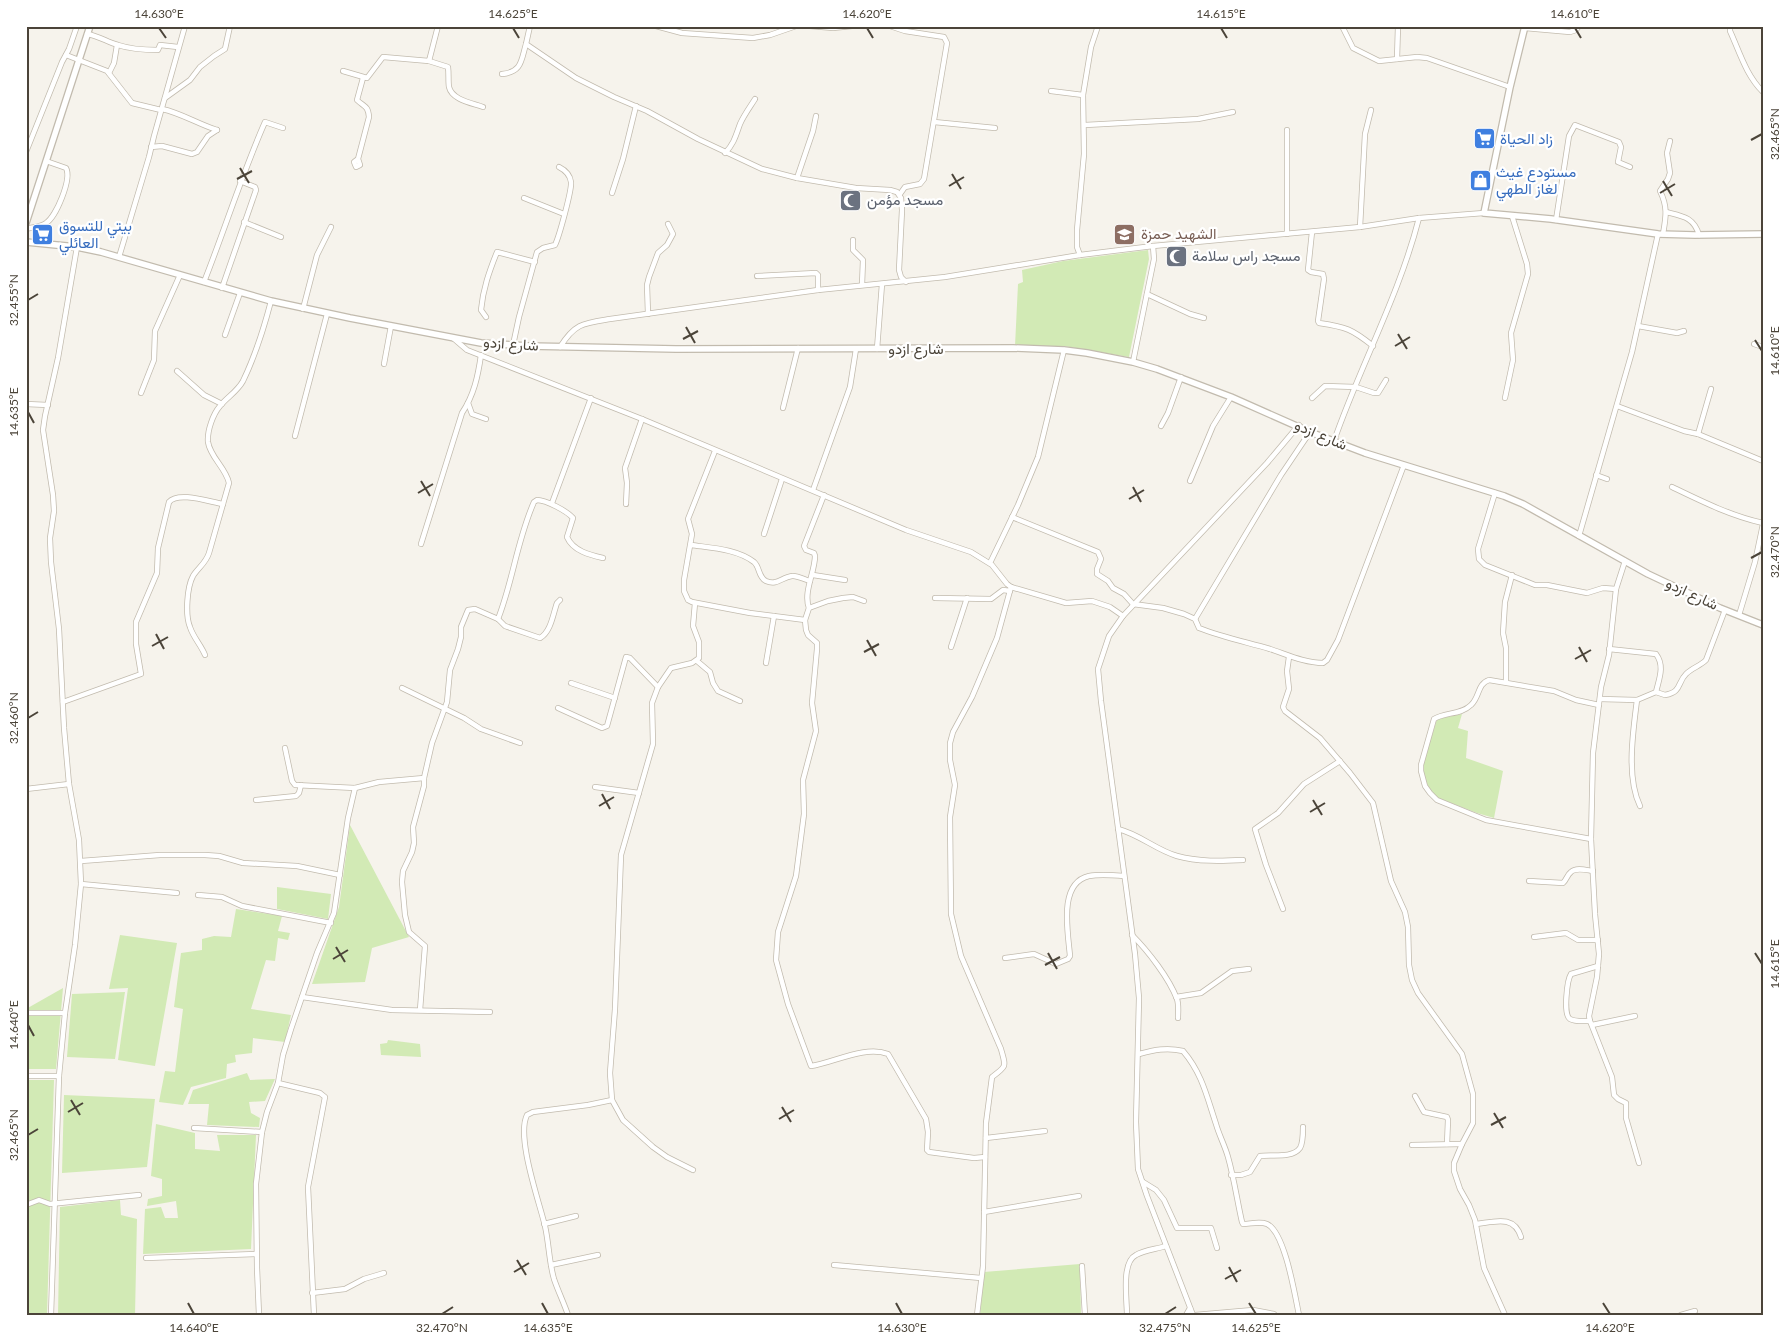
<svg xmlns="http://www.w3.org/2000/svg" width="1789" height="1341" viewBox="0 0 1789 1341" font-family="Lato,Vazirmatn,sans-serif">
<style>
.green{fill:#d2eab5}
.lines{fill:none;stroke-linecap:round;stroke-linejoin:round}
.minor-casing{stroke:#c2bbae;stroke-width:6}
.tertiary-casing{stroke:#c2bbae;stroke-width:8}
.minor{stroke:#fff;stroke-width:4.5}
.tertiary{stroke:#fff;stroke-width:5.5}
.ticks{fill:none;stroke:#4b4439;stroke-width:2}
.labels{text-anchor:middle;stroke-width:4.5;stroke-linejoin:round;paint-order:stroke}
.shop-label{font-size:15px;fill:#366cbe;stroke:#fff;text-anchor:start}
.worship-label{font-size:15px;fill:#5b616d;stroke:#fff;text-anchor:start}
.education-label{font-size:15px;fill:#785e54;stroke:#fff;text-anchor:start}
.street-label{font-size:15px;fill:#4b4439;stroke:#fff}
.neatline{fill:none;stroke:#4b4439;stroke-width:2}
.ticks-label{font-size:12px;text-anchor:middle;fill:#4b4439}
</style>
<rect width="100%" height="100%" fill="#f6f3ec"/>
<g class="green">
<polygon points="1148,250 1149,259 1129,357 1064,346 1015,346 1018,284 1023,282 1022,270 1063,261"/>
<path d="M1462,714L1458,728L1468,731L1466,758L1503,771L1494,818L1477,813L1438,798C1430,791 1424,780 1423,770C1423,762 1434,730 1437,719Z"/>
<polygon points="350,825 409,937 372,948 365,982 312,984 339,907"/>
<polygon points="277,887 331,894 328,919 277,909"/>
<polygon points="236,909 282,916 278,931 290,933 288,940 278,938 275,961 266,960 251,1009 291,1015 285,1042 253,1038 252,1053 235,1055 236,1062 227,1064 226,1078 191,1087 183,1105 159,1102 165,1071 175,1072 183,1009 174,1007 181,953 202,950 202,939 214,936 231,937"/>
<polygon points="120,935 177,943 155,1066 118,1060 128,988 109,989"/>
<polygon points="63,988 56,1069 26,1069 26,1009"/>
<polygon points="125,992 115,1059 67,1057 72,994"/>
<polygon points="388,1040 420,1044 421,1057 381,1055 380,1044 387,1043"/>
<polygon points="247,1073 250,1080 275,1079 265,1101 249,1102 251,1113 260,1118 259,1127 207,1125 209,1104 188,1104 193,1090"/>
<polygon points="26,1080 54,1080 47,1315 26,1315"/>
<polygon points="64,1095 155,1099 147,1167 62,1173"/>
<polygon points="156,1124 195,1133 195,1149 220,1151 217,1135 256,1135 251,1249 143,1254 145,1209 161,1207 165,1218 178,1218 176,1201 147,1206 148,1199 162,1196 162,1179 151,1176"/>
<polygon points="120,1200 121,1215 137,1219 135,1315 58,1315 60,1207"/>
<polygon points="1080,1264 1081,1315 980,1315 984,1272"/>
</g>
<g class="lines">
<defs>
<g id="minor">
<polyline points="530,26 526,44 576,78 614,97 647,111 698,139 762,169 797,178 856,188 890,190 897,192 901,198 902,210 899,270 901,277 906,282"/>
<polyline points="656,26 682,33 753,38 770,35 796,26"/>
<polyline points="810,26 833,28 852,26"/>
<polyline points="890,26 905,31 944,37 947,43 924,179 920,184 905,187 900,194"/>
<polyline points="1342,26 1353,48 1379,61 1417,57 1427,58 1510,87"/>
<path d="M1730,26V31C1740,53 1746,75 1763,92"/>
<polyline points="1525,28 1570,32 1576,30 1579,26"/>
<path d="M87,34C99,36 107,42 118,45C130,49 145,50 158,50L160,45L178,47"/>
<polyline points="66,55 107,71 132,103 161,110"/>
<polyline points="1397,59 1398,26"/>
<path d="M429,61L448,67C449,74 448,81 449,87C452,100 472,103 483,107"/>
<polyline points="343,71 367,78 383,57 429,61 438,26"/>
<polyline points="109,73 114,63 117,45"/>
<path d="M502,74C522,72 521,61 526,44"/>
<polyline points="1051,91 1083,95"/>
<polyline points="165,98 190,80 200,67 214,56 225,49 230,26"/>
<path d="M162,109C181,113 198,124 217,130"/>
<polyline points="934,122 995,128"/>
<polyline points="1085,125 1198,119 1233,112"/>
<polyline points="1287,130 1287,234"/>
<polyline points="151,147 162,146 192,154 197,152 208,136 217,130"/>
<polyline points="26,152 62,62 69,49 77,26"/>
<path d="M725,153C734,144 736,135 740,124C744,115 750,107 755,99"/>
<path d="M358,159L354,162L356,167L360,165L358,159L369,117C368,105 364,107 357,100L363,78"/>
<polyline points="797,178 813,131 816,116"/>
<polyline points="612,193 623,159 636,106"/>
<polyline points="524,198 564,214"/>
<path d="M1666,212C1682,216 1694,217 1699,235"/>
<polyline points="1556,220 1569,136 1575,125 1619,142 1621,147 1618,162 1630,167"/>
<polyline points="244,222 281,237"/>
<polyline points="1360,227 1365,134 1371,110"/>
<path d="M26,229C33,227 40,227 46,223C56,217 72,179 66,168L46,161"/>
<path d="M1312,232L1308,270L1311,272L1323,274L1324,279L1318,321L1319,323C1346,327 1352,329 1373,346"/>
<path d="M1663,234C1666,217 1668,207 1660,191L1668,179L1670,173L1667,153L1670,141"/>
<polyline points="853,240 853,250 863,260 862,285"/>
<polyline points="1080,255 1077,247 1077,230 1084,154 1083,95 1091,47 1098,26"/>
<polyline points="119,257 149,157 154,136 185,26"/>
<polyline points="757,276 816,273 818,275 818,290"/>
<path d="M204,282C225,229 242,174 265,122L283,128"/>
<polyline points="222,288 256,190 255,187 240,181"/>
<polyline points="1147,294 1190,314 1204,318"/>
<polyline points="303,309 317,255 331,227"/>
<polyline points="648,314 647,285 649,277 658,253 667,245 673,234 668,224"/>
<path d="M486,317L481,310C483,289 489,272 497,252L535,262"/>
<polyline points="1638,326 1677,333 1684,331"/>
<polyline points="225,335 240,293"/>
<polyline points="453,338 467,350 642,419 906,530 971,552 992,565 1007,584 1011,587 1066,603 1092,601 1110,607 1123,616"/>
<polyline points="1754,344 1763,347"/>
<path d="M513,345L519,317L537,252L543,248L555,245C559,237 572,190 571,182C570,175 565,170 559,167"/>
<path d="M560,347C575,323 584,323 610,319L818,290L945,277L1080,255L1153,246L1360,227L1419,218L1484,213"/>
<polyline points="877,349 882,284"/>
<polyline points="1133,362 1154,259 1153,246"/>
<polyline points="384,364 391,326"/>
<polyline points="177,371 204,395 222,404"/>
<polyline points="141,393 154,360 155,331 180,275"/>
<polyline points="1312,398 1325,386 1356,387 1374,393 1378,393 1386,380"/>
<polyline points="1505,398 1513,360 1511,333 1528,274 1527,264 1512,216"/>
<polyline points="468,403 472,414 486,419"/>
<polyline points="26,404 48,405"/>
<polyline points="1617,406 1684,431 1698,434 1763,461"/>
<polyline points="783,408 798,348"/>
<polyline points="1161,426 1168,413 1181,377"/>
<polyline points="1698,434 1711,389"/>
<polyline points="295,436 327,314"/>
<path d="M1334,441C1360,366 1399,296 1419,218"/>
<polyline points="715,451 688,519 692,534 684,580 684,591 688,600 692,602 750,613 805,620"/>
<polyline points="1596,475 1607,479"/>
<polyline points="1190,481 1213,426 1231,397"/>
<path d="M1672,487C1701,501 1731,516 1763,523"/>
<polyline points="813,490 850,387 856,349"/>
<polyline points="1495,493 1478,549 1479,559 1485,565 1535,585 1547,585 1587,593 1603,588 1616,589"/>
<polyline points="552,503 591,398"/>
<polyline points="626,504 627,483 625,468 642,419"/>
<path d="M1012,517L1098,552L1101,559L1097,569V574L1108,581L1113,588L1124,594L1133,604L1163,608L1184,614L1195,619L1199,628C1222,637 1246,642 1270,649C1288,655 1305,663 1323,663L1327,660L1338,640L1404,465"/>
<polyline points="764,534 782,479"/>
<polyline points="1579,536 1632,352 1658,234"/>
<path d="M421,544L462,413C474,395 478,376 481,355"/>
<path d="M691,545C712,548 737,549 754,562C760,567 758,577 766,581C777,586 782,577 792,576C797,575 805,580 810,581"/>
<polyline points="1625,561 1616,589 1609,655 1601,687 1593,753 1591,839 1595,914 1599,954 1597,977 1589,1016 1590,1021 1612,1077 1614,1095 1618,1099 1626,1103 1626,1118 1639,1163"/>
<polyline points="990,563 1018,505 1038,457 1064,350"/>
<polyline points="813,575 845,580"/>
<polyline points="935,598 991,599 1003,590 1010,591"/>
<path d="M864,601L853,597L843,598L828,601L809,608L805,620L806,630L808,635L817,643V649L812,703L816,731L803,780L804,814L796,876L778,932L776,960L788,1004L811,1066C833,1063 865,1045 888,1054L926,1119L928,1132L927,1150L929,1152L974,1158L985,1157"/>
<path d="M809,608C803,592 815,572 815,556L814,553L806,550L804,546L824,495"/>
<polyline points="1739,615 1755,562 1763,524"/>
<path d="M498,619L505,626L540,638C551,632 553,614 557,603L560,600"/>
<polyline points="1195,619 1281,475 1310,432"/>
<polyline points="951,647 967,598"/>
<path d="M205,655C201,645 193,637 190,627C185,615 187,587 193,576C198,568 206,563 209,553L229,483C226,468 210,457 208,442C207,431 213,414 220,406C227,397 237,392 243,381C255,356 264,328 271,301"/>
<polyline points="1289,657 1287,671 1289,689 1283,707 1285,711 1320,738 1350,773 1373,803 1391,881 1405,912 1408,927 1409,965 1412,980 1418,993 1462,1054 1473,1094 1473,1123 1462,1144 1454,1163 1454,1171 1460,1189 1469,1205 1475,1220 1484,1268 1505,1315"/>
<polyline points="697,661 710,672 713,683 718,691 740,701"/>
<polyline points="766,663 774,616"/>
<polyline points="1506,682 1506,648 1503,633 1505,602 1512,575"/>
<polyline points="571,683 615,698"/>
<polyline points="402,688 464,718 481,729 520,743"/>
<path d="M1656,692L1665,695C1682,692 1677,683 1686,674C1692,668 1700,666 1706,660L1725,610"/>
<path d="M1600,699L1637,700L1656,692C1659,679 1665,666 1656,654L1609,649"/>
<path d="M1637,700C1633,732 1626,777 1640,806"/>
<path d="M63,702L141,674L136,644V622L157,573L158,548L169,502C178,491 210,502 223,504"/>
<polyline points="558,708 602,728 607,726 626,657 630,658 658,687"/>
<polyline points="285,748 292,781 295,785 355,788"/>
<polyline points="595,787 639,793"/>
<polyline points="26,789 69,784"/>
<polyline points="256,800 296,796 299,793 301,785"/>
<path d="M1118,829C1139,834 1156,850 1177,856C1198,862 1222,861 1243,860"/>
<path d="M1591,839L1486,820L1437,800L1430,793L1425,786L1421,771V765L1434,719C1445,712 1461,715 1471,705C1480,697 1477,684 1489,680L1554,691L1576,700L1599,705"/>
<polyline points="81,861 160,855 205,855 219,856 243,863 297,866 340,875"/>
<path d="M1529,881L1563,883C1567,879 1567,875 1571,872C1576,867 1586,870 1593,871"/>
<polyline points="81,884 177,893"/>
<polyline points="198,895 222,897 242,906 331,923"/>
<polyline points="1283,909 1266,865 1255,829 1278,813 1304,784 1340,761"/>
<path d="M1132,935C1148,951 1169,978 1177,999C1179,1005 1178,1012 1178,1018"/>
<polyline points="1534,937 1566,933 1578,940 1598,940"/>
<path d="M1005,958L1034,954L1056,964L1068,959L1070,956C1068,932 1058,883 1089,876C1100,874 1112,875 1124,876"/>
<polyline points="302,997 392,1010 490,1012"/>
<polyline points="1176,997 1201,993 1232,971 1249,969"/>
<polyline points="420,1010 425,946 409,932 405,915 402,882 403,871 412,852 414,843 413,827 424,786 424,778"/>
<polyline points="26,1013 65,1013"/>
<path d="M1590,1021C1584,1021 1575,1022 1570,1019C1563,1015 1567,980 1571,974L1598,966"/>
<polyline points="1592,1025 1635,1016"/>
<path d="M1139,1054C1154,1050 1167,1047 1183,1051C1202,1073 1207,1097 1216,1124C1219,1135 1225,1146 1228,1157C1234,1178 1237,1200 1242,1222L1243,1224C1250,1224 1260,1221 1267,1224C1285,1232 1295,1296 1299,1315"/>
<polyline points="26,1076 59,1076"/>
<polyline points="278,1083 320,1093 325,1097 308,1187 314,1315"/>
<polyline points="1415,1096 1424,1112 1447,1117 1448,1120 1447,1144"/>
<polyline points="194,1128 262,1132"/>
<polyline points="986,1138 1045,1131"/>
<polyline points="1412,1145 1462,1144"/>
<polyline points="693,1170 667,1157 653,1147 623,1120 612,1100 610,1073 615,1009 621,855 653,744 652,703 658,687 671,668 692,663 699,658 699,642 693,626 695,603"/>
<path d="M1231,1175H1241L1250,1172L1260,1156C1271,1154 1292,1159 1300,1148C1303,1143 1303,1133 1303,1127"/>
<polyline points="1143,1182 1156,1190 1164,1200 1177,1228 1211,1228 1217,1248"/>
<polyline points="26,1205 39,1200 50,1204 139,1195"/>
<polyline points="984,1212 1079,1196"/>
<polyline points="544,1224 576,1216"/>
<path d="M1476,1224C1494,1222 1514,1214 1521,1237"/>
<polyline points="146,1258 256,1254"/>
<polyline points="551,1265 598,1255"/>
<polyline points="834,1265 981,1278"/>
<polyline points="1082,1266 1085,1315"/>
<polyline points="312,1293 345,1289 364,1279 384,1273"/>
<polyline points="51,1315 59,1076 65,1013 75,945 81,884 79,840 69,784 64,728 59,629 51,562 50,538 54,511 53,495 43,430 45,416 58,358 77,247"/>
<path d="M259,1315L257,1268L256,1184L262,1132L267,1112L278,1083L283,1055L291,1029L317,953L334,913L348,818L355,788L379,782L424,778L432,743L447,702L450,670L458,649L461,637V627L468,610L475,609L498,619C513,581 517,540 534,502L537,500C546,500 567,511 573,518L567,537C573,551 590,555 603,558"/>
<path d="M568,1315C564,1303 558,1291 554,1279C549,1262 549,1244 545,1226C539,1201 516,1137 527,1115L533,1112L588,1105L612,1100"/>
<path d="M977,1315L983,1266L986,1123L992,1077C1007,1066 1006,1067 1001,1049L961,956L951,914L950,817L955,785L950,760V743L953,732L972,697L997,638L1011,587"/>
<path d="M1127,1315C1127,1300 1121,1262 1136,1255C1144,1250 1157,1249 1166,1246"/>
<polyline points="1186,1315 1190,1308"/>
<polyline points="1193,1315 1147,1196 1138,1169 1136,1122 1139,998 1135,954 1101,701 1098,669 1109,636 1123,616 1267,463 1299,425"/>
<polyline points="1195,1315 1253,1310 1274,1314"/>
<polyline points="1681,1315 1695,1311"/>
</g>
<g id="tertiary">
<polyline points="1525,26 1510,87 1484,213 1551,219 1658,234 1695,235 1763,234"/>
<polyline points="26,223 90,26"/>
<polyline points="26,242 77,247 101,252 271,301 350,318 481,343 529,346 676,349 1013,348 1064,350 1087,353 1133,362 1157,369 1231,397 1310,432 1365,453 1504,496 1523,504 1648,574 1720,608 1763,625"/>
</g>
</defs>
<use href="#minor" class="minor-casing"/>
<use href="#tertiary" class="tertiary-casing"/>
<use href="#minor" class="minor"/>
<use href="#tertiary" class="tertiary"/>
</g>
<path class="ticks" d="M159,28L166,38M513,28L519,38M867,28L873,38M1221,28L1227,38M1575,28L1581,38M1751,140L1762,134M240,168L249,183M952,174L961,189M237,179L252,171M1663,181L1672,196M949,186L964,177M1660,193L1675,184M28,300L38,294M686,327L695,343M1398,334L1407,349M683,339L698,331M1755,340L1762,351M1395,346L1410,337M28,412L34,423M421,481L430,496M1133,487L1141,502M418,493L433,484M1129,499L1144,490M1751,558L1762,552M156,634L164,649M867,640L876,656M152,646L168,637M1579,647L1587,662M864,652L879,644M1575,659L1591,650M28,718L38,712M602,794L610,809M1313,800L1322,815M599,806L614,797M1310,812L1325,803M336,947L345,962M1048,953L1057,969M1755,953L1762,964M333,959L348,950M1045,965L1060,957M28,1025L34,1036M71,1100L80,1115M782,1107L791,1122M68,1112L83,1103M1494,1113L1503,1128M779,1119L794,1110M1491,1125L1506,1117M28,1135L38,1129M517,1260L526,1275M1229,1267L1237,1282M514,1272L529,1263M1225,1279L1241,1270M188,1303L194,1314M542,1303L548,1314M896,1303L902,1314M1249,1303L1256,1314M1603,1303L1610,1314M442,1314L453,1307M1165,1314L1176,1307"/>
<defs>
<symbol id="supermarket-square" viewBox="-11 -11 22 22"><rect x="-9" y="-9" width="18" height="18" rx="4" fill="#3f7fe0" stroke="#fff"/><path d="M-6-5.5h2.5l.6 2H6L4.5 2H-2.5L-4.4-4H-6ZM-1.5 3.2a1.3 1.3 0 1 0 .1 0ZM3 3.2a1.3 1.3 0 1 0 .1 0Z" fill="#fff"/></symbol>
<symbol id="shop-square" viewBox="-11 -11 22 22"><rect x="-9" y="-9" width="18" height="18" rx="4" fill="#3f7fe0" stroke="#fff"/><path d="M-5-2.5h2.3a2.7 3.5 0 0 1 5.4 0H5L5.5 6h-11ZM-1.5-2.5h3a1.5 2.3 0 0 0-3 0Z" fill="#fff"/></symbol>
<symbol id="mosque-square" viewBox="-11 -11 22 22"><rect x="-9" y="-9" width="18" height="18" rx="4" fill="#6b7280" stroke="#fff"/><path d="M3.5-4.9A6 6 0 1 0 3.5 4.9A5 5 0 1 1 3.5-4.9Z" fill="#fff"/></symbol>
<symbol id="school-square" viewBox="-11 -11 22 22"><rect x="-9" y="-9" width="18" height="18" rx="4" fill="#8d6e63" stroke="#fff"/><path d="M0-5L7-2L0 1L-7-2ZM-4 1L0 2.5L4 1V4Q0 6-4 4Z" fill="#fff"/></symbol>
</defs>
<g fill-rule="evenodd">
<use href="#supermarket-square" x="1472" y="126" width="25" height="25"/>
<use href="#shop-square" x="1468" y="168" width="25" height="25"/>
<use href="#mosque-square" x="838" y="188" width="25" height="25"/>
<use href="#school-square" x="1112" y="222" width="25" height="25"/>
<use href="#supermarket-square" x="30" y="222" width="25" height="25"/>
<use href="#mosque-square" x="1164" y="244" width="25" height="25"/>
</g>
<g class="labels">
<g class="shop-label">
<text x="1500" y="144">زاد الحياة</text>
<text x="1496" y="177">مستودع غيث<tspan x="1496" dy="17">لغاز الطهي</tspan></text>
<text x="59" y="231">بيتي للتسوق<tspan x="59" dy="17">العائلي</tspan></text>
</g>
<g class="worship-label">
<text x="867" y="205">مسجد مؤمن</text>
<text x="1192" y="261">مسجد راس سلامة</text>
</g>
<g class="education-label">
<text x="1141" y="239">الشهيد حمزة</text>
</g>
<g class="street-label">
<text transform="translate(511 344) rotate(4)" y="5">شارع ازدو</text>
<text x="916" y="354">شارع ازدو</text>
<text transform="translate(1321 435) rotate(23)" y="5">شارع ازدو</text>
<text transform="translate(1692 594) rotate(25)" y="5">شارع ازدو</text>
</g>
</g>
<rect width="1789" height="1341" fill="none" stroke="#ffffff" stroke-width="55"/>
<rect x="28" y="28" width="1734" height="1286" class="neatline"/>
<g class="ticks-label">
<text x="159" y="18">14.630°E</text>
<text x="513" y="18">14.625°E</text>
<text x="867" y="18">14.620°E</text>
<text x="1221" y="18">14.615°E</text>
<text x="1575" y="18">14.610°E</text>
<text transform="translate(1775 134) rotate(-90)" y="4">32.465°N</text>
<text transform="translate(14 300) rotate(-90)" y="4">32.455°N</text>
<text transform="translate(1775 351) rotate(-90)" y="4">14.610°E</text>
<text transform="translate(14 412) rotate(-90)" y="4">14.635°E</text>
<text transform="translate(1775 552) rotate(-90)" y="4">32.470°N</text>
<text transform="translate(14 718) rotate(-90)" y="4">32.460°N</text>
<text transform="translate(1775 964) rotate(-90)" y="4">14.615°E</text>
<text transform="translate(14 1025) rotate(-90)" y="4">14.640°E</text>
<text transform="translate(14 1135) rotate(-90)" y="4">32.465°N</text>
<text x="194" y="1332">14.640°E</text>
<text x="442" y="1332">32.470°N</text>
<text x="548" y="1332">14.635°E</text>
<text x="902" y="1332">14.630°E</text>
<text x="1165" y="1332">32.475°N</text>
<text x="1256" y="1332">14.625°E</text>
<text x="1610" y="1332">14.620°E</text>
</g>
</svg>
